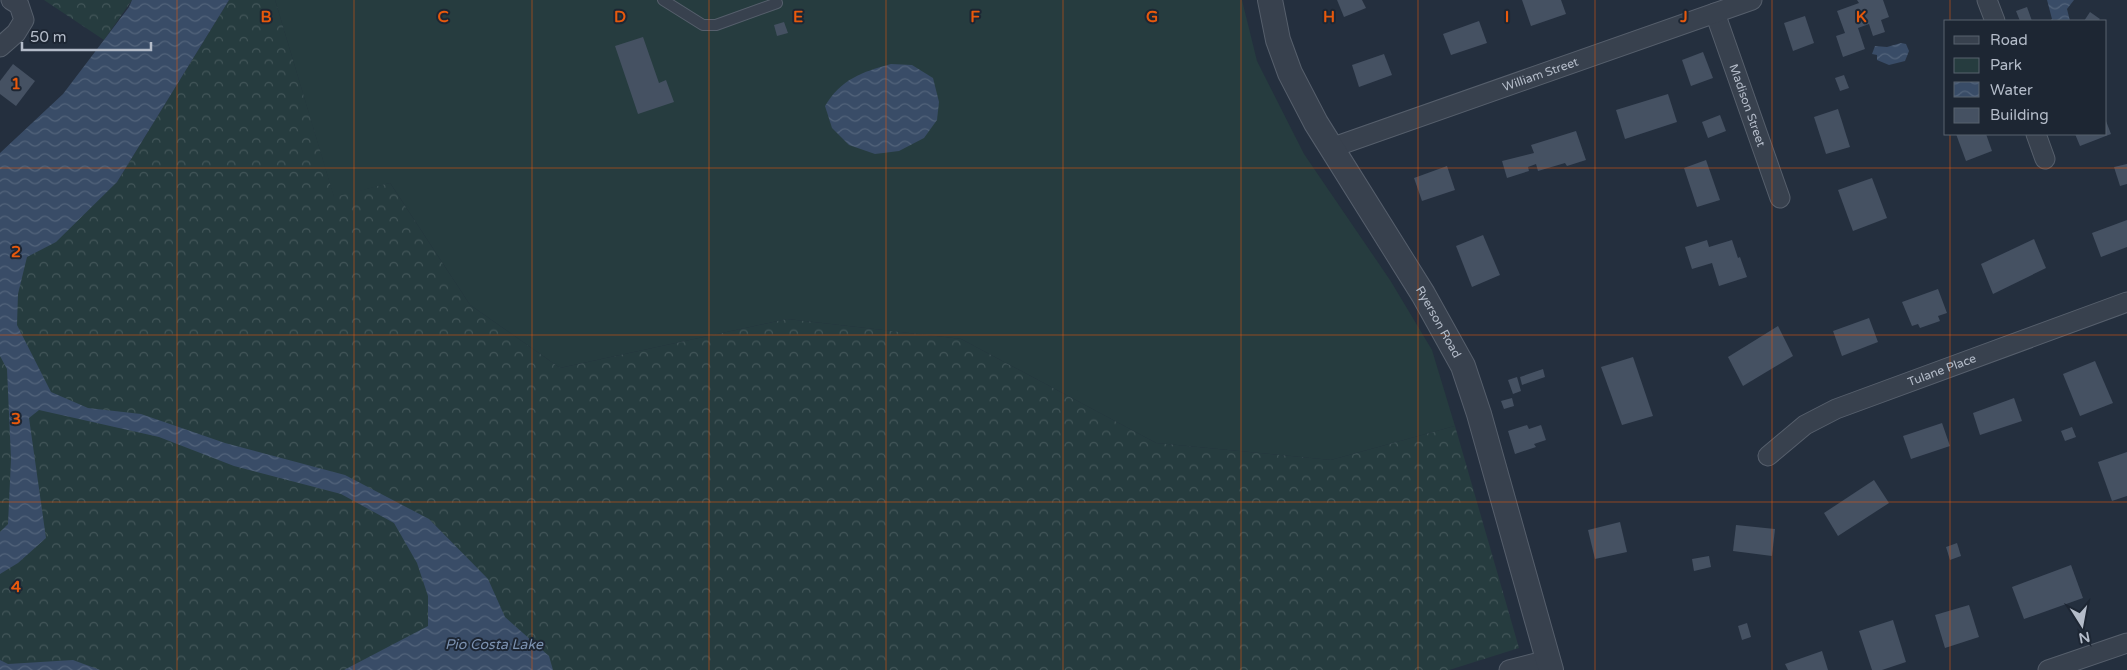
<svg xmlns="http://www.w3.org/2000/svg" width="2127" height="670" viewBox="0 0 2127 670" font-family="'Varela Round',sans-serif">
<style>
.green{fill:#263c3f}
.forest{fill:url(#forest-crowns)}
.water{fill:url(#water-waves)}
.building{fill:#455162}
.lines{fill:none;stroke-linecap:round;stroke-linejoin:round}
.service-casing{stroke:#565f6c;stroke-width:12}
.minor-casing{stroke:#565f6c;stroke-width:21}
.tertiary-casing{stroke:#565f6c;stroke-width:26}
.service{stroke:#38414e;stroke-width:10}
.minor{stroke:#38414e;stroke-width:19}
.tertiary{stroke:#38414e;stroke-width:24}
.grid{fill:none;stroke:#e8590c;stroke-width:1;stroke-opacity:0.55}
.labels{text-anchor:middle;stroke-width:4;stroke-linejoin:round;paint-order:stroke}
.street-label{font-size:12px;fill:#b4bcc9;stroke:#1d2633}
.water-label{font-size:14px;font-style:italic;fill:#7c92b1;stroke:#1d2633}
.grid-label{font-size:16px;text-anchor:middle;font-weight:bold;fill:#e8590c;stroke:#1d2633;stroke-width:4;stroke-linejoin:round;paint-order:stroke}
</style>
<defs>
<pattern id="forest-crowns" width="20" height="18" patternUnits="userSpaceOnUse" patternTransform="scale(1.25)"><rect width="20" height="18" fill="#263c3f"/><path d="M2 6a3 3 0 1 1 6 0M12 15a3 3 0 1 1 6 0" fill="none" stroke="#435659"/></pattern>
<pattern id="water-waves" width="16" height="10" patternUnits="userSpaceOnUse" patternTransform="scale(1.25)"><rect width="16" height="10" fill="#394c67"/><path d="M0 5q4-4 8 0t8 0" fill="none" stroke="#53647b"/></pattern>
</defs>
<rect width="100%" height="100%" fill="#242f3e"/>
<polygon class="green" points="275,0 1242,0 1257,61 1304,154 1390,280 1432,350 1455,426 1331,460 1156,443 961,339 787,319 560,368 470,305 390,183 334,198"/>
<g class="forest">
<polygon points="44,0 132,0 104,40"/>
<polygon points="229,0 275,0 334,197 390,183 470,305 560,368 787,319 961,339 1156,443 1331,460 1455,426 1519,648 1449,670 0,670 0,270 117,182"/>
</g>
<g class="water">
<polygon points="132,0 229,0 117,182 56,242 27,257 18,294 17,325 51,392 88,408 141,414 225,443 345,475 429,519 488,579 505,617 549,656 553,670 344,670 428,626 428,596 417,563 394,523 341,494 234,466 159,437 39,410 29,418 46,538 18,563 0,574 0,532 8,524 11,459 7,369 0,356 0,153 63,94 129,7"/>
<polygon points="2074,0 2067,9 2070,21 2050,21 2052,19 2047,0"/>
<polygon points="1901,43 1906,44 1909,51 1905,61 1889,65 1877,60 1877,55 1872,54 1875,46 1887,47"/>
<path d="M891,64L912,65L933,78L939,102L937,120L924,138L899,151L875,154L849,145L832,128L825,106C841,79 862,72 891,64Z"/>
<polygon points="0,660 8,664 73,660 100,670 0,670"/>
</g>
<g class="building">
<polygon points="1337,0 1362,0 1366,8 1344,17"/>
<polygon points="1522,0 1561,0 1566,14 1531,26"/>
<polygon points="1857,0 1883,0 1889,17 1881,20 1885,32 1873,36 1869,24 1858,28 1865,49 1843,57 1836,36 1845,33 1837,11 1859,3"/>
<polygon points="2027,7 2032,21 2020,21 2016,11"/>
<polygon points="2090,12 2100,19 2098,21 2084,21"/>
<polygon points="1805,16 1814,43 1793,51 1784,23"/>
<polygon points="1479,21 1487,43 1451,55 1443,34"/>
<polygon points="784,22 788,33 777,36 774,25"/>
<polygon points="643,37 659,83 666,80 674,102 638,114 615,46"/>
<polygon points="1703,52 1713,78 1691,86 1682,60"/>
<polygon points="1384,54 1392,75 1359,87 1352,65"/>
<polygon points="13,64 35,81 16,106 0,94 0,81"/>
<polygon points="1844,75 1849,88 1840,91 1835,78"/>
<polygon points="1668,94 1677,122 1625,139 1616,110"/>
<polygon points="1838,109 1850,147 1826,154 1814,117"/>
<polygon points="1720,115 1726,131 1708,138 1702,122"/>
<polygon points="2106,121 2111,134 2080,146 2075,134 2106,134"/>
<polygon points="1576,131 1586,160 1567,166 1565,163 1538,171 1536,164 1528,167 1529,171 1507,178 1502,161 1534,153 1531,145"/>
<polygon points="1956,134 1986,134 1992,151 1966,161"/>
<polygon points="1706,160 1720,200 1697,207 1684,168"/>
<polygon points="2127,164 2127,184 2120,186 2114,167"/>
<polygon points="1447,166 1455,190 1422,201 1414,178"/>
<polygon points="1872,178 1887,218 1853,231 1838,190"/>
<polygon points="2127,220 2127,247 2101,257 2092,233"/>
<polygon points="1483,235 1500,275 1472,287 1456,246"/>
<polygon points="2034,239 2046,268 1993,294 1981,264"/>
<polygon points="1707,240 1709,247 1732,240 1738,258 1740,257 1747,277 1719,286 1712,263 1692,269 1685,247"/>
<polygon points="1938,289 1947,313 1938,316 1940,321 1920,328 1918,324 1912,326 1902,302"/>
<polygon points="1869,318 1878,342 1842,356 1833,331"/>
<polygon points="1778,326 1793,356 1743,386 1728,357"/>
<polygon points="1633,357 1653,416 1622,425 1601,367"/>
<polygon points="2095,361 2113,403 2080,416 2063,374"/>
<polygon points="1543,369 1545,377 1522,385 1520,377"/>
<polygon points="1517,377 1521,391 1513,394 1508,380"/>
<polygon points="1512,398 1514,406 1504,409 1501,401"/>
<polygon points="2014,398 2022,421 1980,435 1973,413"/>
<polygon points="1942,423 1950,446 1911,459 1903,436"/>
<polygon points="1527,425 1529,429 1541,425 1546,440 1534,444 1536,447 1515,454 1508,431"/>
<polygon points="2072,427 2076,437 2065,441 2061,431"/>
<polygon points="2127,452 2127,496 2112,501 2098,462"/>
<polygon points="1874,480 1889,503 1838,536 1824,513"/>
<polygon points="1620,522 1627,552 1595,559 1588,530"/>
<polygon points="1736,525 1775,529 1772,556 1733,551"/>
<polygon points="1957,543 1961,556 1950,560 1946,547"/>
<polygon points="1709,556 1711,567 1694,571 1692,559"/>
<polygon points="2071,565 2083,598 2024,619 2012,587"/>
<polygon points="1969,605 1979,637 1945,648 1935,615"/>
<polygon points="1893,620 1906,662 1882,670 1872,670 1859,631"/>
<polygon points="1747,623 1751,637 1742,640 1738,626"/>
<polygon points="1822,651 1828,670 1788,670 1785,664"/>
</g>
<g class="lines">
<defs>
<polyline id="service" points="663,0 703,25 716,25 777,3"/>
<g id="minor">
<polyline points="1987,0 1995,21"/>
<path id="s1" d="M1715,13L1780,198"/>
<polyline points="0,47 16,33 24,20 19,5 11,0"/>
<polyline points="2036,134 2045,159"/>
<path id="s2" d="M1331,148L1752,0"/>
<path id="s3" d="M1768,456L1805,425L1836,409L2127,302"/>
<polyline points="1509,670 1548,660"/>
<polyline points="2048,670 2127,643"/>
</g>
<g id="tertiary">
<path id="s4" d="M1270,0L1278,40L1290,73L1316,123L1423,294L1463,366L1479,414L1551,670"/>
</g>
</defs>
<use href="#service" class="service-casing"/>
<use href="#minor" class="minor-casing"/>
<use href="#tertiary" class="tertiary-casing"/>
<use href="#service" class="service"/>
<use href="#minor" class="minor"/>
<use href="#tertiary" class="tertiary"/>
</g>
<path class="grid" d="M177,0V670M354,0V670M532,0V670M709,0V670M886,0V670M1063,0V670M1241,0V670M1418,0V670M1595,0V670M1772,0V670M1950,0V21M1950,134V670M0,168H2127M0,335H2127M0,502H2127"/>
<g class="labels">
<g class="street-label">
<text dy="4" stroke="none"><textPath href="#s2" startOffset="222">William Street</textPath></text>
<text dy="4" stroke="none"><textPath href="#s1" startOffset="98">Madison Street</textPath></text>
<text dy="4" stroke="none"><textPath href="#s4" startOffset="366">Ryerson Road</textPath></text>
<text dy="4" stroke="none"><textPath href="#s3" startOffset="196">Tulane Place</textPath></text>
</g>
<g class="water-label">
<text x="494" y="649">Pio Costa Lake</text>
</g>
</g>
<g class="grid-label">
<text x="266" y="22">B</text>
<text x="443" y="22">C</text>
<text x="620" y="22">D</text>
<text x="798" y="22">E</text>
<text x="975" y="22">F</text>
<text x="1152" y="22">G</text>
<text x="1329" y="22">H</text>
<text x="1507" y="22">I</text>
<text x="1684" y="22">J</text>
<text x="1861" y="22">K</text>
<text x="16" y="89">1</text>
<text x="16" y="257">2</text>
<text x="16" y="424">3</text>
<text x="16" y="592">4</text>
</g>
<rect x="1944" y="20" width="162" height="115" fill="#1d2633" stroke="#59626f"/>
<rect x="1954" y="36" width="25" height="8" fill="#38414e" stroke="#59626f"/>
<text x="1990" y="45" font-size="15" fill="#b4bcc9">Road</text>
<rect x="1954" y="58" width="25" height="15" fill="#263c3f" stroke="#59626f"/>
<text x="1990" y="70" font-size="15" fill="#b4bcc9">Park</text>
<rect x="1954" y="82" width="25" height="15" fill="url(#water-waves)" stroke="#59626f"/>
<text x="1990" y="95" font-size="15" fill="#b4bcc9">Water</text>
<rect x="1954" y="108" width="25" height="15" fill="#455162" stroke="#59626f"/>
<text x="1990" y="120" font-size="15" fill="#b4bcc9">Building</text>
<g transform="translate(2082 625) rotate(169)" stroke="#1d2633" stroke-width="4" paint-order="stroke">
<path d="M0-4L9 19L0 12L-9 19Z" fill="#b4bcc9"/>
<text y="-8" font-size="14" font-weight="bold" text-anchor="middle" fill="#b4bcc9">N</text>
</g>
<path d="M22 42v8h129v-8" fill="none" stroke="#b4bcc9" stroke-width="2.5"/>
<text x="30" y="42" font-size="15" fill="#b4bcc9" stroke="#1d2633" stroke-width="4" paint-order="stroke">50 m</text>
</svg>
